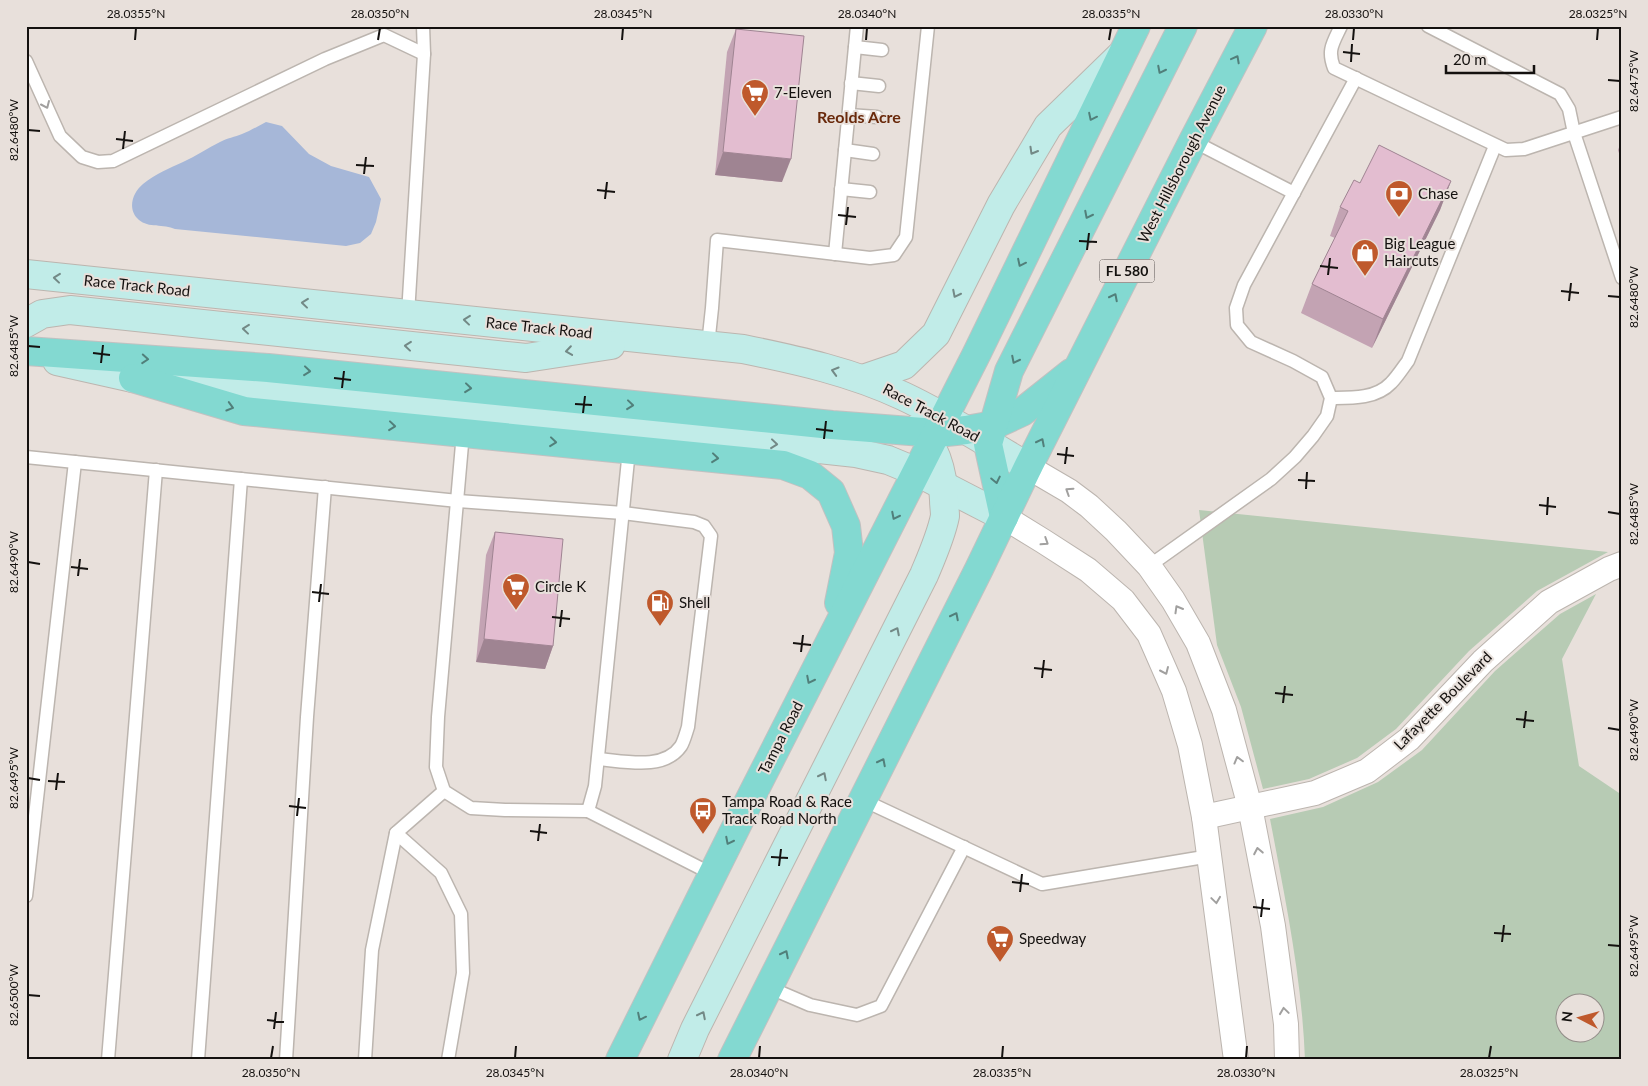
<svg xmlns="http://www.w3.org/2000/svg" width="1648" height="1086" viewBox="0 0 1648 1086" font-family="Lato,sans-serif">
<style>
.green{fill:#b7cbb4;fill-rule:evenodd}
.water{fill:#a6b7d8}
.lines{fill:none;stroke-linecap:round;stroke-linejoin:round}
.lane-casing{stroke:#bcb5af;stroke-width:15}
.street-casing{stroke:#bcb5af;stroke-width:26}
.secondary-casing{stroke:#bcb5af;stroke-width:30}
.primary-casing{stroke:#c2c1c1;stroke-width:30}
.lane{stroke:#fff;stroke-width:12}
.street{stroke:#fff;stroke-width:24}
.secondary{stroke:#c1ece8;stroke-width:28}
.primary{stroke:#83d9d1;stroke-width:28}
.wall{fill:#c3a3b3}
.shaded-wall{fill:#9f8492}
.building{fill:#e3bdd0;stroke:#9f8492}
.oneway{stroke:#517f7a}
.oneway2{stroke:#a1a09f}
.oneway3{stroke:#738986}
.ticks{fill:none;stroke:#14110f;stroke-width:2}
.labels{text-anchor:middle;stroke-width:4;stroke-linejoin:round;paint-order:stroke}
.shield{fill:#e8e0db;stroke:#544f4c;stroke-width:1}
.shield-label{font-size:14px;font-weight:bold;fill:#14110f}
.poi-label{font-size:15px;fill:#14110f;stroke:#e8e0db;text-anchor:start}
.street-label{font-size:15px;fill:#14110f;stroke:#e8e0db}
.neighbourhood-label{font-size:16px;font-weight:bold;fill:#69290b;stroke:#e8e0db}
.neatline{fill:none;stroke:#14110f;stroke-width:2}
.ticks-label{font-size:12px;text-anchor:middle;fill:#14110f}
</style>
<rect width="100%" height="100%" fill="#e8e0db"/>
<g class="green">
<polygon points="1199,510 1608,552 1537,591 1469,651 1396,729 1357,758 1309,779 1263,789 1241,707 1217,645"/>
<path d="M1596,594L1562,659L1579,766L1622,795V1060H1305C1302,978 1285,898 1270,819L1323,807L1378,782L1422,750L1495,671L1560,614ZM1566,1004H1596V1034H1566Z"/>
</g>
<path class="water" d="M266,122L282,126L309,154L331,166L369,177L381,199L376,222L371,234L360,243L346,246L175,229C164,224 148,228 139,220C127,210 132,193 143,184C155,174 170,168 183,162C196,156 208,148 220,142C227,138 235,137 242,134C250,131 258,126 266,122Z"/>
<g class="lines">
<defs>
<g id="lane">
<path d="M1341,26C1333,43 1327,50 1334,68L1506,150L1524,149L1622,117"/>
<polyline points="1428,26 1560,94 1569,109 1574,133 1622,278"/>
<polyline points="855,47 882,50"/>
<polyline points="26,61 60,136 82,157 98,162 113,161 325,59 384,35 424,54"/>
<polyline points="851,83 879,86"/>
<polyline points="849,115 877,117"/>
<polyline points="1193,141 1294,193"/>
<polyline points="845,150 873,154"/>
<polyline points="841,189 870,192"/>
<polyline points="835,254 857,26"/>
<polyline points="408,314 424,54 423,26"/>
<polyline points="708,345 712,308 717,240 870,258 894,255 906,237 928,26"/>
<path d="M1331,398C1351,398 1376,399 1391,383C1397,377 1402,369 1408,361L1495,146"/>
<polyline points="463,433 438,717 436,767 444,791 471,808 505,810 588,811 595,786 629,450"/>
<path d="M26,457L458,501L623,513L694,522L704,526L711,536L688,727C686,733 684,741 681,746C664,771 624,761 598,759"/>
<polyline points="1149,566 1271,479 1295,457 1313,436 1327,416 1331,398 1322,377 1293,361 1251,342 1237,325 1236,308 1244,285 1356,78"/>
<polyline points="863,800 1042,884 1210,856"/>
<polyline points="588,811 712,874"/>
<polyline points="396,833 441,873 461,914 463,973 448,1060"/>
<polyline points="26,896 75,462"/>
<polyline points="768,987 810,1005 857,1015 881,1006 964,847"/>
<polyline points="108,1060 156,470"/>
<polyline points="198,1060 241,479"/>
<polyline points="286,1060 307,717 325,487"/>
<polyline points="365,1060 372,950 396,833 444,791"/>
</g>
<g id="street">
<polyline points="1028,467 1069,491 1089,506 1116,531 1149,566 1173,600 1198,643 1224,710 1250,807 1273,926 1286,1024 1287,1060"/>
<polyline points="1004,517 1043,541 1088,570 1123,600 1149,634 1174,691 1190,745 1204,817 1236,1060"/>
<polyline points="1204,817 1315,793 1367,771 1409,739 1483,661 1549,602 1609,569 1622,564"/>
</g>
<g id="secondary">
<path d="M26,274L743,349C797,360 852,372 903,396C946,416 987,443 1028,467"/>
<polyline points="26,323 42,314 70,310 526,358 611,345"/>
<polyline points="57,361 133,378 249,388 856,453 888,460 917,472 1004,517"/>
<polyline points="863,379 904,365 936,334 1001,205 1048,126 1120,56"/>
<path d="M682,1060L695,1029L924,575C932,556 941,536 945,516C945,511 944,505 944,500C943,473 937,448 918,428"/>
</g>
<g id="primary">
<polyline points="26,351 268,368 832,425 936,433 966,430 994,425 1022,412 1071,373"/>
<polyline points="133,378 244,411 783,465 810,475 831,492 846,526 849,553 839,603"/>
<polyline points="1004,517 988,444 1009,371 1183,26"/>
<polyline points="620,1060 751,797 976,355 1136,26"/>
<polyline points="732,1060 979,569 1028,467 1193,141 1253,26"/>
</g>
</defs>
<use href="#lane" class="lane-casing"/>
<use href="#street" class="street-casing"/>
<use href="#secondary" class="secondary-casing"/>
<use href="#primary" class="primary-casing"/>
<use href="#lane" class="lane"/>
<use href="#street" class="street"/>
<use href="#secondary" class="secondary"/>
<use href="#primary" class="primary"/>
</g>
<g class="wall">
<polygon points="736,29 782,182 715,175 727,52"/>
<polygon points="1622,139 1622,163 1618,150"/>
<polygon points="1451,181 1440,210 1372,348 1301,313 1312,284 1335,238 1330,236 1340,207"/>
<polygon points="495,532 553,646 545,669 476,662 486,555"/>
</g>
<g class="shaded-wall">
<polygon points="723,152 791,159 782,182 715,175"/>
<polygon points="1451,181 1440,210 1372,348 1383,319"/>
<polygon points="484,639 553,646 545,669 476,662"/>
</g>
<g class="building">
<polygon points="736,29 804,36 791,159 723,152"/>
<polygon points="1379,145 1451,181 1383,319 1312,284 1348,211 1340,207 1354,180 1360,183"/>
<polygon points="495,532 563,539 553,646 484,639"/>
</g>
<defs><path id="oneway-chevron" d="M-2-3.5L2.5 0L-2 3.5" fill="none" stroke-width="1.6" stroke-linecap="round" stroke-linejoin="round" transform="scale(1.25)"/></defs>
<g class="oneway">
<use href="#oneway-chevron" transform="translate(1236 59) rotate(-62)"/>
<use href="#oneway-chevron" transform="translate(1161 70) rotate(117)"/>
<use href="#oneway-chevron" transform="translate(1092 117) rotate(116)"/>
<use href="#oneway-chevron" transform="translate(1088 215) rotate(117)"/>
<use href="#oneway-chevron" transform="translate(1021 263) rotate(116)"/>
<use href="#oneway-chevron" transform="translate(1114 297) rotate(-63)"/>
<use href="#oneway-chevron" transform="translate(145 359) rotate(4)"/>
<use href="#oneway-chevron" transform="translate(1015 360) rotate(117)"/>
<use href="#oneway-chevron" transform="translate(307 371) rotate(6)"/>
<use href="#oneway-chevron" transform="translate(468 388) rotate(6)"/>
<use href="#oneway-chevron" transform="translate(630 405) rotate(6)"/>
<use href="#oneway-chevron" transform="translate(230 407) rotate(16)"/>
<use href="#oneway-chevron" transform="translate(392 426) rotate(6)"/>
<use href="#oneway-chevron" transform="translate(553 442) rotate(6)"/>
<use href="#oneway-chevron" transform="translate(1041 442) rotate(-63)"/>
<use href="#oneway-chevron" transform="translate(715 458) rotate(6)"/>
<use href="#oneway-chevron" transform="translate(996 480) rotate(78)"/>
<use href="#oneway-chevron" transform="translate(895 516) rotate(117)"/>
<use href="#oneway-chevron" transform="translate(955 616) rotate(-63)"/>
<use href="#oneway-chevron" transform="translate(810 680) rotate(117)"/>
<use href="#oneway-chevron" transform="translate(882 762) rotate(-63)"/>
<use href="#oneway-chevron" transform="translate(729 841) rotate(117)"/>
<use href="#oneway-chevron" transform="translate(785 954) rotate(-63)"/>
<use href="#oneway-chevron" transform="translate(641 1017) rotate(116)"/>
</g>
<g class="oneway2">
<use href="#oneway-chevron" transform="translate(46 105) rotate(66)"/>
<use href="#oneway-chevron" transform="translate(1069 491) rotate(-147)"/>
<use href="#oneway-chevron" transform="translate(1045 542) rotate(33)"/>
<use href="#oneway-chevron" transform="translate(1178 609) rotate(-120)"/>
<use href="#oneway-chevron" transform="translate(1165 671) rotate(66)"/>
<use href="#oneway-chevron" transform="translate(1238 760) rotate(-105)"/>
<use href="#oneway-chevron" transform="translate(1258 851) rotate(-101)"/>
<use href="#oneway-chevron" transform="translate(1216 900) rotate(82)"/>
<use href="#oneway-chevron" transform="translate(1284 1011) rotate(-98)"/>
</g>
<g class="oneway3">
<use href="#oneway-chevron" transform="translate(1033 151) rotate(120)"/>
<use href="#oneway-chevron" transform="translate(57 278) rotate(-174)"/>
<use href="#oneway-chevron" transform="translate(956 294) rotate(117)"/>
<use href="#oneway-chevron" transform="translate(305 303) rotate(-174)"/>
<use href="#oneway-chevron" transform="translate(467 320) rotate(-174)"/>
<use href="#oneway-chevron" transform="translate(246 329) rotate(-174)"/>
<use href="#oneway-chevron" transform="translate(408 346) rotate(-174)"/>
<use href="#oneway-chevron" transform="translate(569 351) rotate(172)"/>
<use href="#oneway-chevron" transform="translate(835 371) rotate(-164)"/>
<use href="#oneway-chevron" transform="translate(774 444) rotate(6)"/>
<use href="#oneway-chevron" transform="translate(896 631) rotate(-63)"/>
<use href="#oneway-chevron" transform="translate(823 776) rotate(-63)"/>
<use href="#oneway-chevron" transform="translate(702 1015) rotate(-63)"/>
</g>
<path class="ticks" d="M135,40L136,28M378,40L380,28M622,40L623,28M866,40L867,28M1109,40L1111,28M1353,40L1354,28M1597,40L1598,28M1343,52L1360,54M1351,62L1352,44M1608,80L1620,81M28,130L40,131M116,139L133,141M123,149L125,131M356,165L374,166M364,174L366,157M597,190L615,192M605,199L607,182M838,215L856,217M846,225L848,207M1079,241L1097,242M1087,250L1089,233M1320,266L1338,268M1328,275L1330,258M1561,291L1579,293M1608,296L1620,297M1569,301L1571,283M28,346L40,347M93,353L110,355M101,363L103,345M334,378L351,380M342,388L344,371M575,404L592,405M583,413L585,396M816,429L833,431M824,439L826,421M1057,454L1074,456M1065,464L1067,447M1298,480L1315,481M1306,489L1307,472M1539,505L1556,507M1608,512L1620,514M1547,515L1548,497M28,562L40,564M71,567L88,569M78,576L80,559M312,592L329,594M319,602L321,584M552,617L570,619M560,627L562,610M793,643L811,645M801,652L803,635M1034,668L1052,670M1042,678L1044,660M1275,693L1293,695M1283,703L1285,686M1516,719L1534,721M1524,728L1526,711M1608,728L1620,730M28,778L40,780M48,781L65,782M56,790L58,773M289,806L306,808M297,816L299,798M530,831L547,833M538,841L540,824M771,857L788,858M779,866L781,849M1012,882L1029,884M1020,892L1022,874M1253,907L1270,909M1261,917L1263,899M1494,933L1511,934M1502,942L1504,925M1608,945L1620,946M28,995L40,996M267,1020L284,1022M274,1029L276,1012M271,1058L273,1046M515,1058L516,1046M759,1058L760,1046M1002,1058L1003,1046M1246,1058L1247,1046M1489,1058L1491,1046"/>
<defs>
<symbol id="supermarket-pin" viewBox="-11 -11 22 30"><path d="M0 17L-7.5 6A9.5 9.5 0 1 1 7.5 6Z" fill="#bf592c" stroke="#e8e0db"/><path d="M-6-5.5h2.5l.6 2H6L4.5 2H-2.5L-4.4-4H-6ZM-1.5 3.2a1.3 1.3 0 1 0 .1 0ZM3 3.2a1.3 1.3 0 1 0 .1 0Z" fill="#fff"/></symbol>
<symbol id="bank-pin" viewBox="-11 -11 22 30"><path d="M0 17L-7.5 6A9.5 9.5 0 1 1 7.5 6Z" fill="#bf592c" stroke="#e8e0db"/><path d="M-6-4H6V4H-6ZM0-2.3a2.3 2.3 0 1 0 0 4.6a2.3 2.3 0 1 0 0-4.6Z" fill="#fff"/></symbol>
<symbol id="shop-pin" viewBox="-11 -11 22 30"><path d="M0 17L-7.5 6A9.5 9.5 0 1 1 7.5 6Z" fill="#bf592c" stroke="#e8e0db"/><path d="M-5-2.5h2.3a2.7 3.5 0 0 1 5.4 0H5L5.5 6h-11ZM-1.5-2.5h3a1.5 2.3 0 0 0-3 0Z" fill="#fff"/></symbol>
<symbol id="fuel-pin" viewBox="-11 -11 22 30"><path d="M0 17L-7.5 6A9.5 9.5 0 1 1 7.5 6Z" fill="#bf592c" stroke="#e8e0db"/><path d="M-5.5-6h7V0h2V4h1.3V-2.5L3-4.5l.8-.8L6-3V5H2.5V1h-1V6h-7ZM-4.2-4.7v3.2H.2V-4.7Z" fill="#fff"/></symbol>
<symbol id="bus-pin" viewBox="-11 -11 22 30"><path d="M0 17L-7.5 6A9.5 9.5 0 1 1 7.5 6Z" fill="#bf592c" stroke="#e8e0db"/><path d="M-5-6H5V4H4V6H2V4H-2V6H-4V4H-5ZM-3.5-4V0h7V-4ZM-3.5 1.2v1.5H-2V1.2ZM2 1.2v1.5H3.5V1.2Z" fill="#fff"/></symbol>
</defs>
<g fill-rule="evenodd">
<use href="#supermarket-pin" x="739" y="77" width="32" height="43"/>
<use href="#bank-pin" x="1383" y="178" width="32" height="43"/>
<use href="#shop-pin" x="1349" y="237" width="32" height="43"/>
<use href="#supermarket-pin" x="500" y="571" width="32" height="43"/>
<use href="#fuel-pin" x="644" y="587" width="32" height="43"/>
<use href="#bus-pin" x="687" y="795" width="32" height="43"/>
<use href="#supermarket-pin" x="984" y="923" width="32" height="43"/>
</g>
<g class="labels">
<rect class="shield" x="1099.5" y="259.5" width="55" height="23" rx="4"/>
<g class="shield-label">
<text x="1127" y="276">FL 580</text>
</g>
<g class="poi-label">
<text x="774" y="98">7-Eleven</text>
<text x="1418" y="199">Chase</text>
<text x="1384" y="249">Big League<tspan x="1384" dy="17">Haircuts</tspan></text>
<text x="535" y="592">Circle K</text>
<text x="679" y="608">Shell</text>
<text x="722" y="807">Tampa Road &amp; Race<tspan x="722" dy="17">Track Road North</tspan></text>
<text x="1019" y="944">Speedway</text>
</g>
<g class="street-label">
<text transform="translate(1182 164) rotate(-63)" y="5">West Hillsborough Avenue</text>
<text transform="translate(137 286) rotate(6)" y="5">Race Track Road</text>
<text transform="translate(539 328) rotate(6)" y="5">Race Track Road</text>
<text transform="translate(931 413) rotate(28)" y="5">Race Track Road</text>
<text transform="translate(1443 701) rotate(-45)" y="5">Lafayette Boulevard</text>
<text transform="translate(781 738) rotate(-63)" y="5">Tampa Road</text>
</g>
<g class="neighbourhood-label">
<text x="859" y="123">Reolds Acre</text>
</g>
</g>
<rect width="1648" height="1086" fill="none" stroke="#e8e0db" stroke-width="55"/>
<g transform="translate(1580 1018) rotate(276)"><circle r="24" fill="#e8e0db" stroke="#938d89"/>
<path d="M0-4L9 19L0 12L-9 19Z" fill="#bf592c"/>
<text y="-8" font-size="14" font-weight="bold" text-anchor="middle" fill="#14110f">N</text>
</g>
<path d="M1446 65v8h88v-8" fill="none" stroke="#14110f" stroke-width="2.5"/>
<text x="1453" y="65" font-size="15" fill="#14110f" stroke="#e8e0db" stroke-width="4" paint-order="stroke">20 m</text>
<rect x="28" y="28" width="1592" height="1030" class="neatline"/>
<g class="ticks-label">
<text x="136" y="18">28.0355°N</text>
<text x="380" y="18">28.0350°N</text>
<text x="623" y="18">28.0345°N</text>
<text x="867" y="18">28.0340°N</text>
<text x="1111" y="18">28.0335°N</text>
<text x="1354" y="18">28.0330°N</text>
<text x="1598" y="18">28.0325°N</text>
<text transform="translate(1634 81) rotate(-90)" y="4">82.6475°W</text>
<text transform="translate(14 130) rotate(-90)" y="4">82.6480°W</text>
<text transform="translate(1634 297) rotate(-90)" y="4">82.6480°W</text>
<text transform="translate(14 346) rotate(-90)" y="4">82.6485°W</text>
<text transform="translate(1634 514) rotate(-90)" y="4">82.6485°W</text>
<text transform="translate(14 562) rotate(-90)" y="4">82.6490°W</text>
<text transform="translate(1634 730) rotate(-90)" y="4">82.6490°W</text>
<text transform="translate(14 778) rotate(-90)" y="4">82.6495°W</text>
<text transform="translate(1634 946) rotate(-90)" y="4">82.6495°W</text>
<text transform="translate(14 995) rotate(-90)" y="4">82.6500°W</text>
<text x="271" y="1077">28.0350°N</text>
<text x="515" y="1077">28.0345°N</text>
<text x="759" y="1077">28.0340°N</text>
<text x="1002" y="1077">28.0335°N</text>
<text x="1246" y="1077">28.0330°N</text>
<text x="1489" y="1077">28.0325°N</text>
</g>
</svg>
